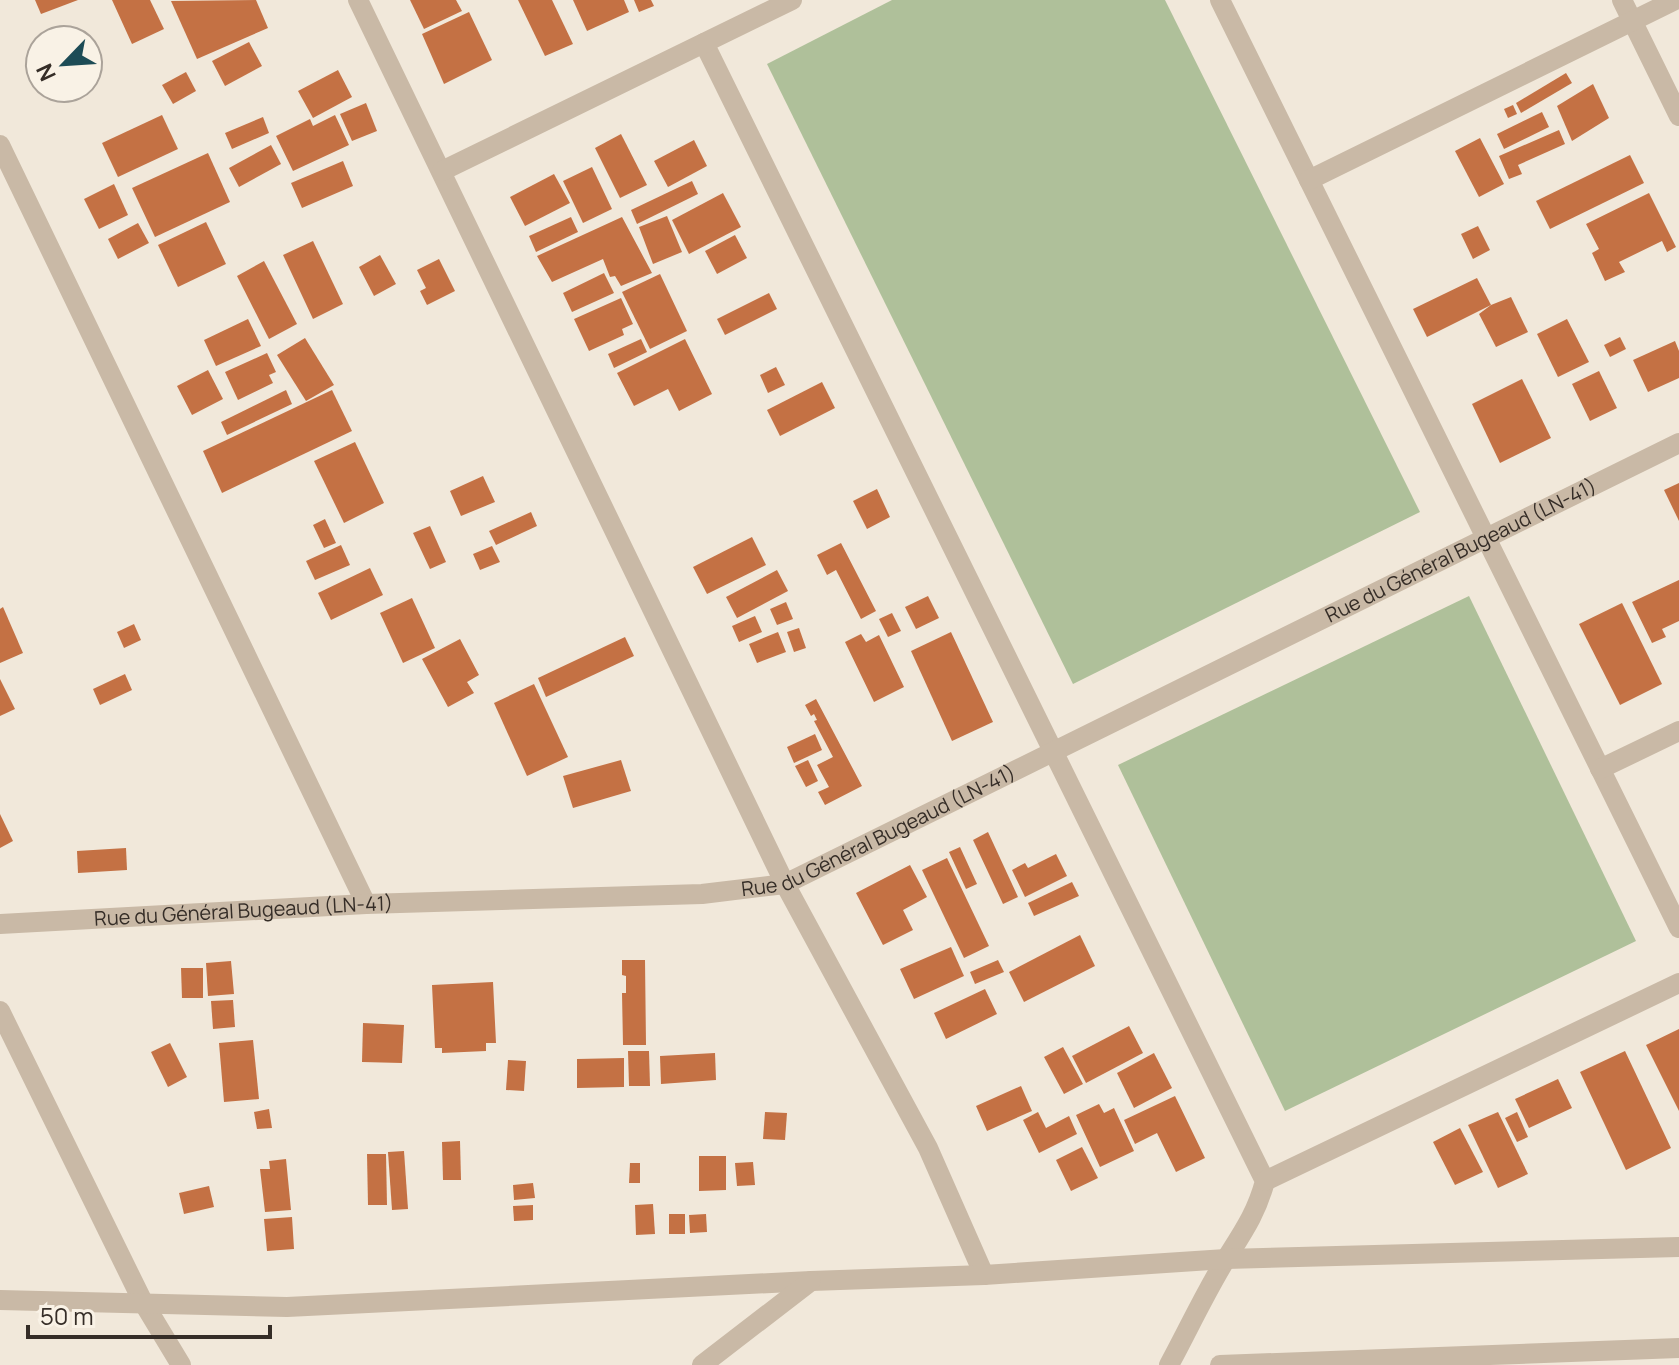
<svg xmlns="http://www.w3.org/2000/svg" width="1679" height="1365" viewBox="0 0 1679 1365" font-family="Manrope,sans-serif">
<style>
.green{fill:#afc09a}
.building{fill:#c47144}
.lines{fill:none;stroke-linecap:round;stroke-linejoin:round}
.minor{stroke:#c9b9a6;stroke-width:20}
.labels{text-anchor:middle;stroke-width:6;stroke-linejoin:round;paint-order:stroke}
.street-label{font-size:20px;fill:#352d27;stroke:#f9f2e6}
</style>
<rect width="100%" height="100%" fill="#f1e8da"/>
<g class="green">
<polygon points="892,0 1165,0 1420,512 1073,684 767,64"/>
<polygon points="1469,596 1636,941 1285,1111 1118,765"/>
</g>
<g class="building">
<polygon points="35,0 78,0 41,14"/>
<polygon points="112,0 150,0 164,29 132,44"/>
<polygon points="256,0 268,28 197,59 171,1"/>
<polygon points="410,0 456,0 462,11 424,29"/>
<polygon points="518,0 552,0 573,44 545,56"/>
<polygon points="573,0 624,0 629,12 587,31"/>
<polygon points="634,0 651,0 654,6 639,12"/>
<polygon points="469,12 492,60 444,84 422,34"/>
<polygon points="249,42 262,66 225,86 212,61"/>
<polygon points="338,70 352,97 313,118 298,91"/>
<polygon points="186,72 196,91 173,104 162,85"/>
<polygon points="1566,73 1572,83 1521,113 1516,103"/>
<polygon points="1593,84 1609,118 1572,141 1557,106"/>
<polygon points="366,103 377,131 352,141 340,114"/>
<polygon points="1513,105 1517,114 1508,118 1504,109"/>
<polygon points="1542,112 1549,127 1504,149 1497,134"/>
<polygon points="162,115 178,149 118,177 102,143"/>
<polygon points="335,115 349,145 293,171 276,136 310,119 313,126"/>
<polygon points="263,117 269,133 232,149 225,133"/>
<polygon points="1559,130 1565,144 1518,165 1522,174 1509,179 1499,156"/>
<polygon points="621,134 647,185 620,198 595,148"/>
<polygon points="1480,138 1504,184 1479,197 1455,151"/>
<polygon points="694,140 707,166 668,187 654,161"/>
<polygon points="271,145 281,164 239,187 229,168"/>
<polygon points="208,153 230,202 155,237 132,188"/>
<polygon points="1630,155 1644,183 1550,229 1536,201"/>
<polygon points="343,161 353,186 302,208 291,183"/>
<polygon points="592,167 612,209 583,223 563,181"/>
<polygon points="554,174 570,203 525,226 510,197"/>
<polygon points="692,181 698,194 637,224 631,210"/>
<polygon points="114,184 128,215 99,229 84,199"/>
<polygon points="723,193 741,227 689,254 672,220"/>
<polygon points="1649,193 1676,247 1667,252 1662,241 1619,262 1625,272 1605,281 1592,253 1599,249 1586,224"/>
<polygon points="667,216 682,252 653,264 639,227"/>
<polygon points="571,217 578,232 536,252 529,236"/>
<polygon points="622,217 652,273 621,286 615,276 610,277 603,259 552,282 537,256"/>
<polygon points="206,222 226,264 178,287 158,245"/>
<polygon points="138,223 149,243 118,259 108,239"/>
<polygon points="1478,226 1490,250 1473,259 1461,234"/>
<polygon points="735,235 747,258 717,274 705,251"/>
<polygon points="313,241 343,304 313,319 283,255"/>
<polygon points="380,255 396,284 374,296 359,267"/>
<polygon points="439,259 455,291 427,305 420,291 426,288 417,270"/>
<polygon points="264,261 297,324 269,339 237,276"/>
<polygon points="604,273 614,293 572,312 563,293"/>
<polygon points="660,274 687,331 650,349 622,292"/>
<polygon points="1477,278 1491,305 1427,337 1413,309"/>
<polygon points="769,293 777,309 725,335 717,319"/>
<polygon points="1511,297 1528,332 1496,347 1479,314 1491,305"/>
<polygon points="621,298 633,324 622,329 624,335 589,351 574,319"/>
<polygon points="248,319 261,346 216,366 204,340"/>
<polygon points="1567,319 1589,362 1558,377 1537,334"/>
<polygon points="1620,337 1626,349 1610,357 1604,345"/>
<polygon points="305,338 334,385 306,401 277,355"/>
<polygon points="641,339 647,352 614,368 608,354"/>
<polygon points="685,339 712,394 679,411 668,389 634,406 617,373"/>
<polygon points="1675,341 1679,351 1679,378 1648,392 1633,360"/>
<polygon points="267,353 276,372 269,375 273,383 238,400 225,372"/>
<polygon points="776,367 785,385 768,393 760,375"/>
<polygon points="208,370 223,399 192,415 177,386"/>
<polygon points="1599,371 1617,408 1590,421 1572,384"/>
<polygon points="1522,379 1551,438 1500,463 1472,404"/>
<polygon points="822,382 835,408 780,436 767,410"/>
<polygon points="286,390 292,404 227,435 221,422"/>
<polygon points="332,390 352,431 222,493 203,451"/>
<polygon points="355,442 384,503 344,523 314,461"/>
<polygon points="483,476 495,502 461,516 450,491"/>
<polygon points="1679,483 1679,521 1664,490"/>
<polygon points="877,489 890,517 867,529 853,501"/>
<polygon points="531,512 537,526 496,545 489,531"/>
<polygon points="325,519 336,543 324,548 313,525"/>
<polygon points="430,526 446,562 430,569 413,533"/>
<polygon points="752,537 766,565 707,594 693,567"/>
<polygon points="841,543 876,611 861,619 836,570 827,575 817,555"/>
<polygon points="341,545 350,565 315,580 306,561"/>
<polygon points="492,546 500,562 480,570 473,554"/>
<polygon points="370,568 383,595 331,620 318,593"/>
<polygon points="777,570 788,591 737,618 726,597"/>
<polygon points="1679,580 1679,621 1662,629 1666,637 1652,643 1632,602"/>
<polygon points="928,596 939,618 916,629 905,607"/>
<polygon points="412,598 435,648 403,663 380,613"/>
<polygon points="786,602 793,619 777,625 770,609"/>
<polygon points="1622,603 1662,684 1620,705 1579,624"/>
<polygon points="3,607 23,653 0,663 0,609"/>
<polygon points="892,613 901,631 888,637 879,619"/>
<polygon points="755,616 762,632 739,642 732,626"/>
<polygon points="134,624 141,640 124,648 117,632"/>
<polygon points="799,628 806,648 794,652 787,632"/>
<polygon points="778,632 786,652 757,663 749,644"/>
<polygon points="951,632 993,722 952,741 911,651"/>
<polygon points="861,634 866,642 879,635 904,687 874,702 845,642"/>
<polygon points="625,637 634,656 546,697 538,678"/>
<polygon points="460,639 479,675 467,682 474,693 448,707 422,659"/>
<polygon points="125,674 132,690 100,705 93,689"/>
<polygon points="0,679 15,709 0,716"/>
<polygon points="534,684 568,757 527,776 494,703"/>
<polygon points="816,699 862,786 825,805 818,792 829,787 817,765 833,757 814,721 817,720 814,714 811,716 805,705"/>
<polygon points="815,734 822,750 794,763 787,747"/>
<polygon points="621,760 631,791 573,808 563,776"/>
<polygon points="808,760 818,781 806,787 795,766"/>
<polygon points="0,814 13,841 0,848"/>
<polygon points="988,832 1018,897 1003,904 973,840"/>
<polygon points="960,847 977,884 966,889 949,852"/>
<polygon points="126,848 127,870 78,873 77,851"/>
<polygon points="1056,854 1067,876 1025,897 1012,870 1025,863 1028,868"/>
<polygon points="947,858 989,946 964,958 922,870"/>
<polygon points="910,865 927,897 903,910 913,930 883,945 856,893"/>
<polygon points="1072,882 1079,896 1034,916 1028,903"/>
<polygon points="1080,935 1095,966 1024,1002 1009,972"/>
<polygon points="951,947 964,976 914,999 900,969"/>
<polygon points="622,960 645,960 646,1045 623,1045 622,993 626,993 626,976 622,975"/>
<polygon points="998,960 1004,972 975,984 970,972"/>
<polygon points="231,961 234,994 208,996 206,963"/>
<polygon points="181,968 203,968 203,998 182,998"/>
<polygon points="493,982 496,1043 486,1043 486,1051 442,1053 442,1048 435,1048 432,985"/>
<polygon points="985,989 997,1014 946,1039 934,1013"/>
<polygon points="233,1000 235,1027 213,1029 211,1001"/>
<polygon points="363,1023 404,1025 402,1063 362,1062"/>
<polygon points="1129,1026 1143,1053 1086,1083 1072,1056"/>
<polygon points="1679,1029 1679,1111 1646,1045"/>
<polygon points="253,1040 259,1099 224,1102 219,1043"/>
<polygon points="170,1043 187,1077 168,1087 151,1052"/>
<polygon points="1063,1047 1083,1084 1064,1094 1044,1057"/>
<polygon points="628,1051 649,1051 650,1086 629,1086"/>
<polygon points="1625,1051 1671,1148 1626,1170 1580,1072"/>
<polygon points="715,1053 716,1080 661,1084 660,1056"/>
<polygon points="1154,1053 1172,1088 1134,1108 1117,1073"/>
<polygon points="624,1058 624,1087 577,1088 577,1059"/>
<polygon points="508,1060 526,1061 524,1091 506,1090"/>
<polygon points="1558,1079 1572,1108 1529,1128 1515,1099"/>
<polygon points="1021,1086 1032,1111 987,1131 976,1106"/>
<polygon points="1175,1096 1205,1158 1176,1172 1157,1133 1135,1144 1124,1120"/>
<polygon points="1099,1104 1104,1113 1114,1108 1134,1151 1100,1167 1076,1115"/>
<polygon points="269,1109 272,1128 257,1129 254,1112"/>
<polygon points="765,1112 787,1113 785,1140 763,1139"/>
<polygon points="1038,1112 1046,1128 1069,1116 1077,1134 1039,1153 1023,1120"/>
<polygon points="1498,1112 1528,1174 1498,1188 1468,1125"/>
<polygon points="1517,1112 1528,1137 1517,1142 1505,1118"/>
<polygon points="1460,1128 1483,1172 1455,1185 1433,1142"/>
<polygon points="460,1141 461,1180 443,1180 442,1142"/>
<polygon points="1082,1147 1098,1178 1071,1191 1056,1160"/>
<polygon points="404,1151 408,1209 392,1210 388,1152"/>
<polygon points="367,1154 386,1154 387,1205 368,1205"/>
<polygon points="699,1156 726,1156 726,1190 699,1191"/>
<polygon points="286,1159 291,1210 265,1212 260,1169 270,1169 269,1161"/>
<polygon points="753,1162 755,1185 737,1186 735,1163"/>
<polygon points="630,1163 640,1163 640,1183 629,1183"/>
<polygon points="533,1183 535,1198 514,1200 513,1185"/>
<polygon points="209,1186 214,1207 184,1214 179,1193"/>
<polygon points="653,1204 655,1234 636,1235 635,1205"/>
<polygon points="533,1205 533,1220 514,1221 513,1206"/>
<rect x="669" y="1214" width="16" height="20"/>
<polygon points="706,1214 707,1232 690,1233 689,1215"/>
<polygon points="292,1217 294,1249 267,1251 264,1219"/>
</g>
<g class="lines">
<g class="minor">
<polyline points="358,0 785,884 928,1148 984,1275"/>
<polyline points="1220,0 1679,928"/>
<polyline points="1622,0 1679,116"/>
<path d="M704,43L1265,1181C1257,1212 1243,1232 1226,1259C1205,1293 1188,1330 1169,1365"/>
<polyline points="0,145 366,904"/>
<polyline points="442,171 792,0"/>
<polyline points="1309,180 1675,0"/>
<polyline points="1600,769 1679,731"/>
<path id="s1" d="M0,924L366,904L702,894L785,884L1679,443"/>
<polyline points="0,1011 143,1302 181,1365"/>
<polyline points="1265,1181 1679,983"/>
<polyline points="0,1300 287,1307 811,1281 984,1275 1226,1259 1679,1247"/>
<polyline points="702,1365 811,1281"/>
<polyline points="1220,1365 1679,1348"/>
</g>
</g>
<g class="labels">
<g class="street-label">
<text dy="7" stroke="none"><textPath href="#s1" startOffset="1540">Rue du Général Bugeaud (LN-41)</textPath></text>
<text dy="7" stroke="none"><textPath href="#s1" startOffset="892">Rue du Général Bugeaud (LN-41)</textPath></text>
<text dy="7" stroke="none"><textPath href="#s1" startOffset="244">Rue du Général Bugeaud (LN-41)</textPath></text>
</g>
</g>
<g transform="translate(64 64) rotate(245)"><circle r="38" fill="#f9f2e6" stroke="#aba39a" stroke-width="2"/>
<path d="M0-6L14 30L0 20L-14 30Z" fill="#1d4c56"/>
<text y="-12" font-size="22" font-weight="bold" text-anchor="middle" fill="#352d27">N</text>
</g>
<path d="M28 1325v12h242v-12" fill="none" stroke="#352d27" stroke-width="4"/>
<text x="40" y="1325" font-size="24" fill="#352d27" stroke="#f9f2e6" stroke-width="6" paint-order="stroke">50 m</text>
</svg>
